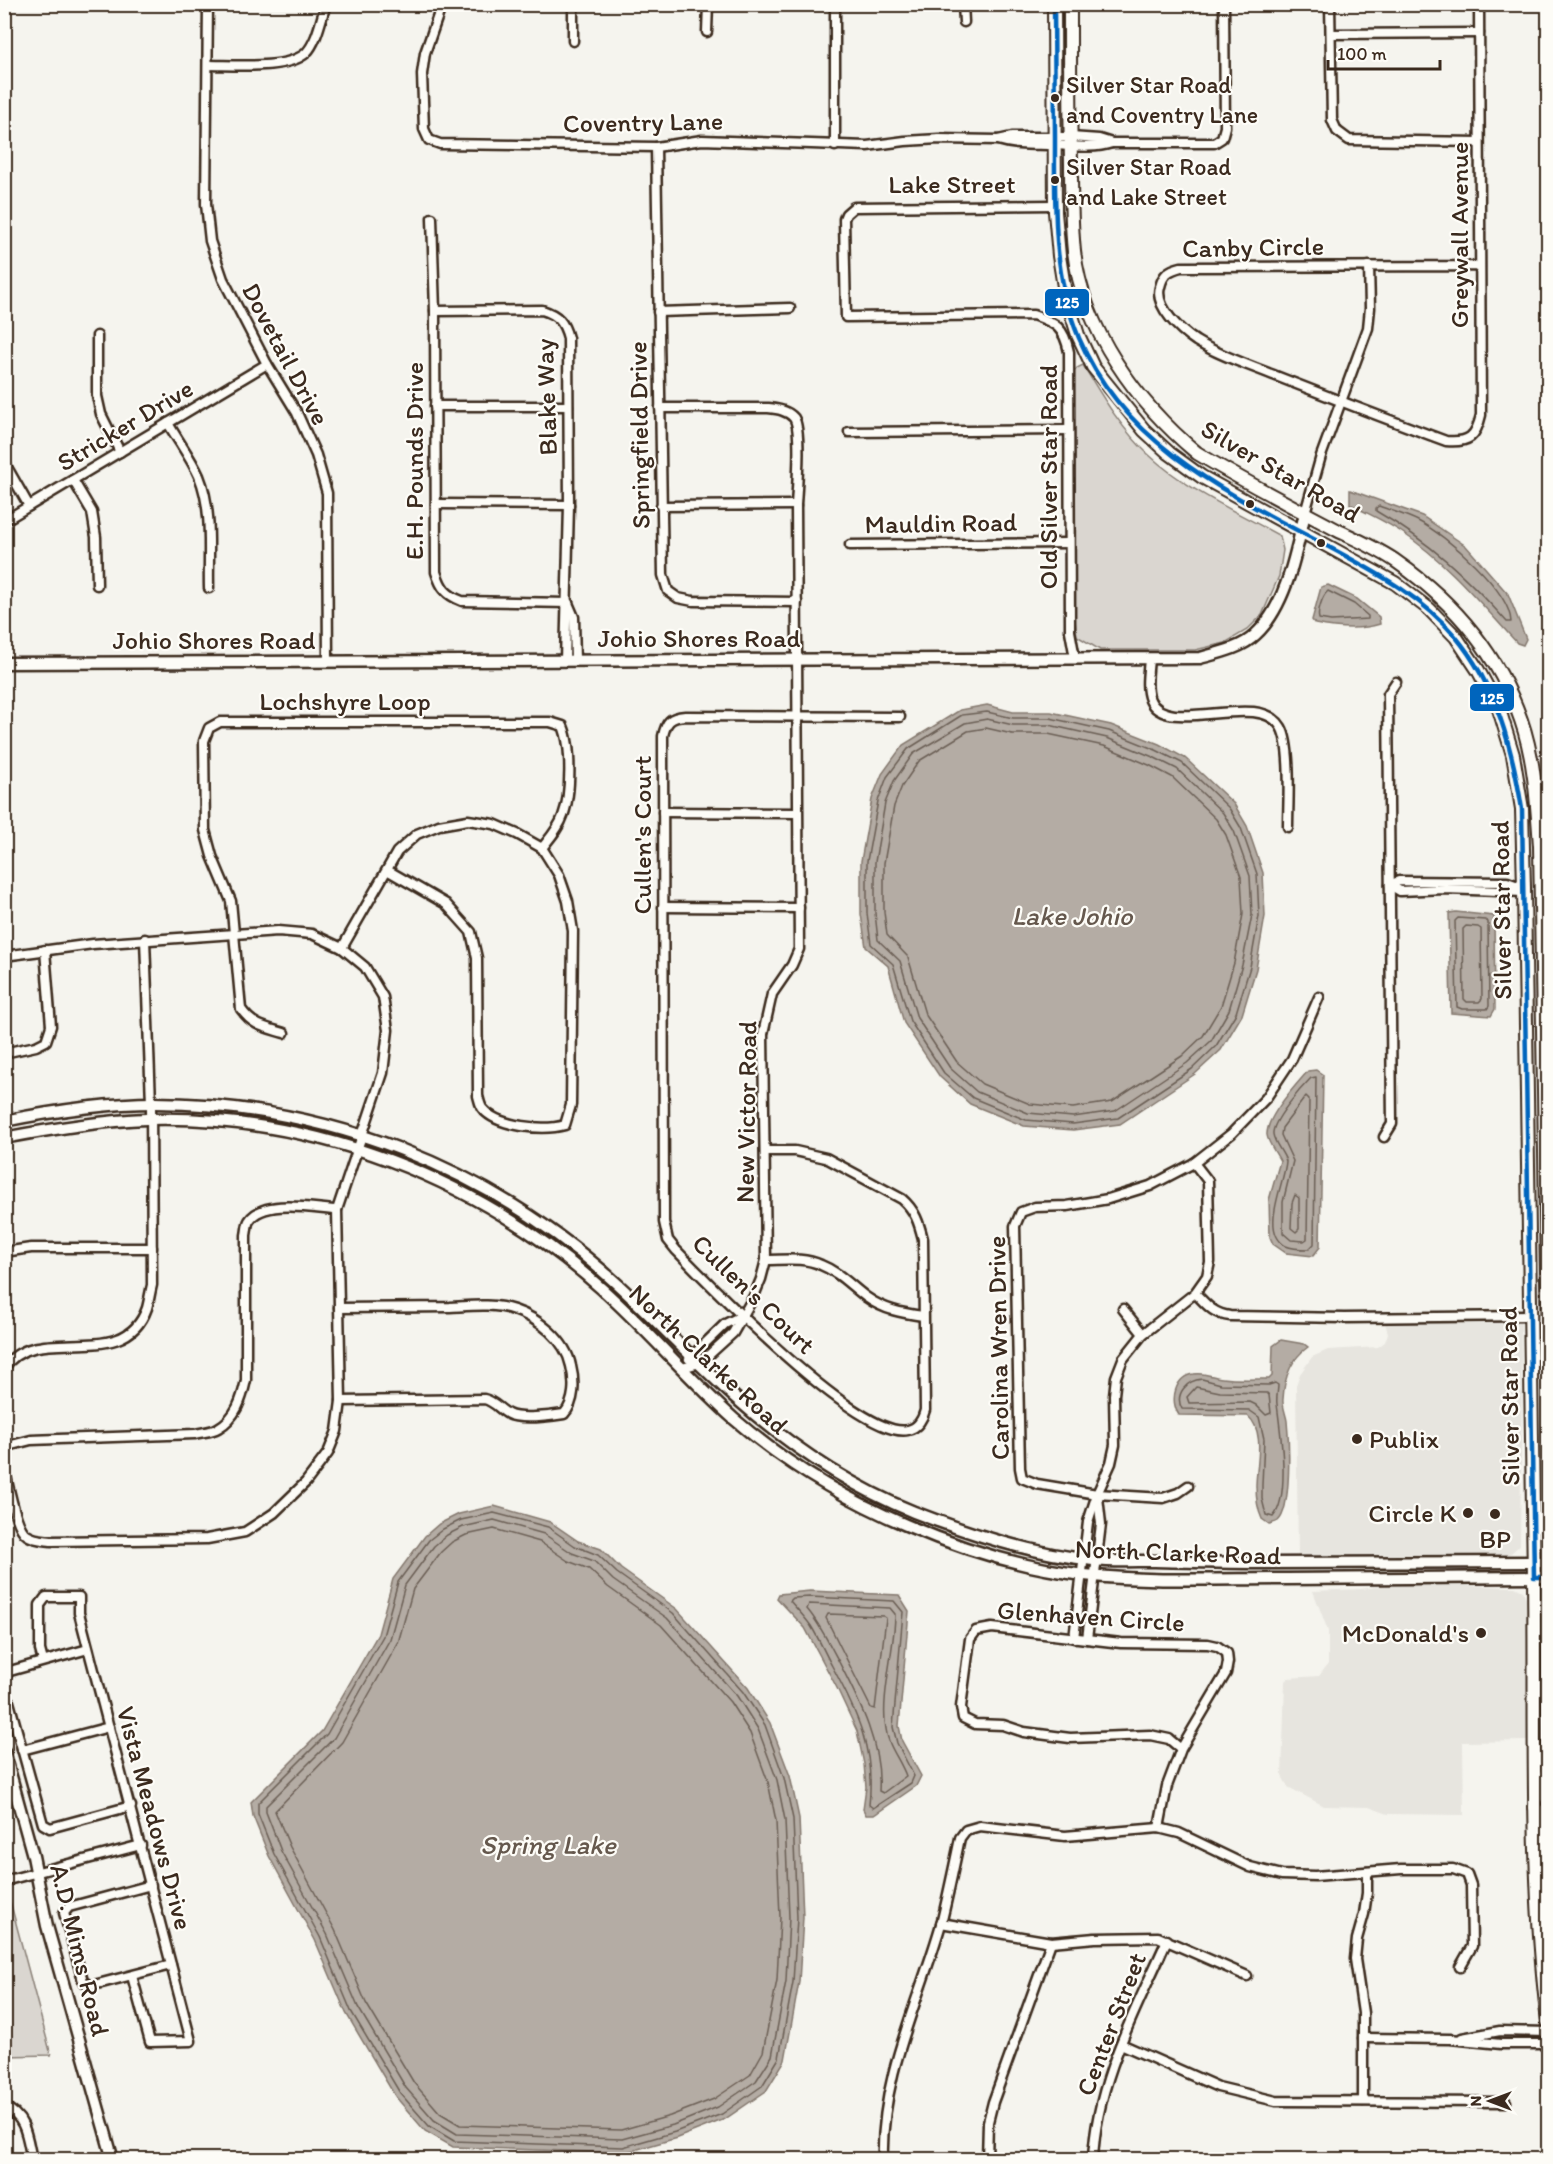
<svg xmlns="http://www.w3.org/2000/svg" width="1553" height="2164" viewBox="0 0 1553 2164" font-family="Itim,sans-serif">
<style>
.built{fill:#e7e5df}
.green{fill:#dad6d0;stroke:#8a8077;stroke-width:1.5}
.water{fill:#b4aca4;stroke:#84786e;stroke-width:1.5}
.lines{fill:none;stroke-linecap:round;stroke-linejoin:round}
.shore{stroke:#6b5e54;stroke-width:1.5}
.minor-casing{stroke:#3b2a1e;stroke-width:13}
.tertiary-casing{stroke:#3b2a1e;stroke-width:15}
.secondary-casing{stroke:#3b2a1e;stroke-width:16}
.minor{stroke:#fdfcf7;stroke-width:8}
.tertiary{stroke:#fdfcf7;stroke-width:10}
.secondary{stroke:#fdfcf7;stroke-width:12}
.bus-1-casing{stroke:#fdfcf7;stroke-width:9}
.bus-1{stroke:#0065bd;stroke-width:4.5}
.bus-dot{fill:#3b2a1e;stroke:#fdfcf7;stroke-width:2}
.labels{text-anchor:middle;stroke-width:4.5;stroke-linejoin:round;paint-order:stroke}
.bus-label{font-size:24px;fill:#3b2a1e;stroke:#fdfcf7;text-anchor:start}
.street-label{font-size:26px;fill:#3b2a1e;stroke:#fdfcf7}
.poi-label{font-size:26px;fill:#3b2a1e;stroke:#fdfcf7;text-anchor:end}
.water-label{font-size:27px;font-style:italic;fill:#65584d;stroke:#fdfcf7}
.line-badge{stroke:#fdfcf7;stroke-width:2}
.badge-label{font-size:16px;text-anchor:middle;font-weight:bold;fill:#fff}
</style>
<rect width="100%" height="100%" fill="#f5f4ee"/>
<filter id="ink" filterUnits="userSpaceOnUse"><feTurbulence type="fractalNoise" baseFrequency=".0167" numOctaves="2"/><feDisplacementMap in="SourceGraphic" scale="12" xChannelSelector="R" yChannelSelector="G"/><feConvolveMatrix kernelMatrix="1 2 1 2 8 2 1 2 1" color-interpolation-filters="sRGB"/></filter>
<g filter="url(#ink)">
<g class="built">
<polygon points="1447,1322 1521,1323 1522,1393 1520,1545 1511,1553 1499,1558 1298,1558 1296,1385 1300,1374 1312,1357 1328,1350 1378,1347 1385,1342 1388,1333 1385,1323"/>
<polygon points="1419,1583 1515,1587 1523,1591 1527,1600 1529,1741 1463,1742 1464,1815 1388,1814 1369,1807 1324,1806 1288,1787 1282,1776 1285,1681 1288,1678 1319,1676 1328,1664 1328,1631 1313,1591 1361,1589 1388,1585"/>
</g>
<g class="green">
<path d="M1083,365C1102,396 1121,429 1148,454C1185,489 1235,511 1280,536L1283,550L1279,576L1262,615L1247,630L1225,643L1195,650H1100L1077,636L1075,620L1074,448L1071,376L1077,368Z"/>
<polygon points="5,1882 51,2055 5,2056"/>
</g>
<g class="water">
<path d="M1350,490L1422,516L1466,546L1508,594L1526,639L1523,645L1517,643C1481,604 1448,563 1403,533C1387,522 1368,514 1350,504Z"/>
<path d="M1328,585L1357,599L1379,617L1380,624C1361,630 1335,628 1315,624L1312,620L1321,587Z"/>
<polygon points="987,705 1013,712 1051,712 1111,725 1159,744 1185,758 1234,804 1247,826 1263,873 1265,916 1256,969 1242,1015 1221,1050 1195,1074 1120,1124 1073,1130 1024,1126 970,1104 940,1077 904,1023 888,966 866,947 861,914 861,861 872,799 882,774 903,745 960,710"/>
<polygon points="1456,912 1494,916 1495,1009 1491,1016 1451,1013 1449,913"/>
<path d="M1316,1070L1323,1075L1320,1247L1313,1256L1286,1253L1273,1244L1270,1237L1269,1200L1280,1161C1276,1153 1268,1143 1267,1135C1266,1117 1296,1085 1308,1071Z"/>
<path d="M1281,1340L1304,1344L1308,1347C1291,1359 1284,1378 1283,1399C1282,1406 1286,1414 1287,1421C1289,1440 1292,1509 1278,1521C1275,1523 1272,1523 1269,1524L1262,1519C1257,1508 1256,1497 1256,1486C1256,1465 1266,1432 1248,1416L1179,1415C1169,1401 1175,1376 1194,1374C1204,1372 1212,1377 1222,1378C1237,1380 1254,1379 1269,1379L1272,1376L1273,1346Z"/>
<polygon points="494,1506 550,1522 578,1541 601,1549 621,1569 677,1609 748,1688 770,1723 790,1776 799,1818 803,1917 799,1982 785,2060 766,2091 725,2119 677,2138 624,2153 453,2147 425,2131 395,2096 346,2013 315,1940 269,1856 253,1816 251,1802 322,1731 378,1634 393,1579 425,1536 439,1524 459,1514"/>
<polygon points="810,1591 899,1595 909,1611 899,1726 902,1741 921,1776 916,1786 874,1815 866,1815 863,1809 866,1787 864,1764 857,1731 837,1688 805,1628 777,1598 779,1594"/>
</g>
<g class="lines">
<g class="shore">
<path d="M1379,506C1392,511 1406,515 1418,521C1446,535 1510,590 1511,622H1507C1466,576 1430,542 1376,511V508Z"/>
<path d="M1328,591L1354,604L1368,616V619L1331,621L1319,619C1317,612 1322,596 1328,591Z"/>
<polygon points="987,712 1013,718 1050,718 1109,731 1156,750 1182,763 1229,808 1241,828 1257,874 1259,916 1250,967 1236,1013 1216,1046 1192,1069 1118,1118 1073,1124 1026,1120 973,1098 944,1073 910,1021 893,964 871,944 867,913 867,861 878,801 887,777 908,749 962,715"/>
<polygon points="987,719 1013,725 1049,725 1107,738 1153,757 1177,769 1223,813 1234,831 1250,876 1252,915 1242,965 1229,1010 1211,1041 1187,1063 1115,1111 1073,1117 1028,1113 977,1092 950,1068 917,1018 900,961 878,940 875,913 875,862 885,803 894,781 913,754 965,723"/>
<polygon points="986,728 1012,734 1048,734 1104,746 1149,765 1172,777 1216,819 1226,835 1241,877 1243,914 1234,963 1221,1006 1203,1036 1182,1056 1112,1102 1073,1108 1030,1104 982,1084 957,1062 925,1014 908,957 887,935 884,912 884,863 894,806 902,786 919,761 968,731"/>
<polygon points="1458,918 1485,920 1488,922 1489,1006 1487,1009 1462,1009 1457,1007 1455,921"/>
<polygon points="1466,926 1478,927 1481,929 1482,999 1479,1002 1467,1002 1464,999 1463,929"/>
<path d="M1316,1077L1314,1244L1309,1249C1302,1249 1292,1249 1286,1246C1259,1231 1285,1183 1286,1161C1283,1152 1274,1143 1273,1134C1272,1121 1301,1088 1311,1078Z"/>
<polygon points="1306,1096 1309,1099 1307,1239 1304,1241 1291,1240 1283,1233 1283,1202 1293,1161 1281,1135 1282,1128"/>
<polygon points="1295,1195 1299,1198 1299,1229 1296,1232 1291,1228 1292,1203"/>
<path d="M1202,1379L1221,1384L1269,1385L1275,1383L1278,1385C1278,1391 1276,1398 1277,1404C1280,1429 1291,1497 1273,1517L1266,1515L1262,1499V1485L1264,1439L1259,1417L1249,1410L1182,1409C1174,1394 1187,1380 1202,1379Z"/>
<polygon points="1196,1387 1220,1392 1267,1393 1269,1395 1271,1413 1266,1415 1256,1405 1250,1402 1189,1403 1187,1397"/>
<polygon points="494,1513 548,1527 575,1546 598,1555 617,1573 673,1613 743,1692 765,1725 784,1778 793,1819 797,1918 793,1982 779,2058 762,2086 722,2114 675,2132 623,2147 454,2141 429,2126 400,2093 351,2011 320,1937 274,1854 258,1814 258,1803 327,1734 383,1636 398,1582 429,1540 443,1529 461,1520"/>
<polygon points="494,1520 544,1534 572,1553 594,1561 613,1580 667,1618 737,1696 758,1729 777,1780 785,1820 789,1917 786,1981 772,2056 756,2081 718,2107 673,2125 622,2139 457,2134 434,2120 406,2088 358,2007 327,1934 281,1851 266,1812 266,1806 334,1738 390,1639 405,1585 434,1546 447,1535 463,1527"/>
<polygon points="494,1529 540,1542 568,1561 589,1569 608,1587 661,1625 730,1702 750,1733 768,1782 776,1821 780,1917 777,1980 763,2052 750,2075 714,2099 670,2116 621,2130 460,2125 440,2113 414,2083 366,2003 335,1930 290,1847 275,1811 342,1742 398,1643 413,1589 441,1552 452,1542 466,1535"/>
<path d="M810,1597L894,1601L903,1612L893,1727L897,1743L914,1776L911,1783L873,1808L869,1805C875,1751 858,1714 832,1666C825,1653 819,1639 811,1626C805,1617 797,1609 790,1601L793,1598Z"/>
<path d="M809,1604L890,1608L895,1614C895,1649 880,1697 886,1729C888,1747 900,1759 906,1776L883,1793L879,1791C882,1744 859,1701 838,1660C828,1642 820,1624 807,1609Z"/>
<polygon points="828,1614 883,1616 886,1618 875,1709 871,1708 826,1618"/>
</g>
<defs>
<g id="minor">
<polyline points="208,4 206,204 210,241 223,279 267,364 297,413 316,455 327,493 328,662"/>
<polyline points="442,4 425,53 422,74 424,129 429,140 440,144 656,147 702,140 867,146 905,141 939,139 998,140 1012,137 1071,137 1099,139 1112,143 1214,143 1222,138 1225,127 1224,4"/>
<polyline points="573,4 573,41"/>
<polyline points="835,4 835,146"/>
<polyline points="963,4 964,22"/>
<polyline points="1330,4 1332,120 1337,131 1349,140 1479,142"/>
<path d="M1479,4L1481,415C1476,437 1469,443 1446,441C1389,420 1332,398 1276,376C1249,365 1220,356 1196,341C1181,331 1154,307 1160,287C1163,274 1169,270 1181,267L1480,266"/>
<polyline points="707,32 708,4"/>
<polyline points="1331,34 1479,33"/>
<path d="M208,65C233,65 287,70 306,53C317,42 321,19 326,4"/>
<path d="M998,140C1017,146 1035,144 1055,145C1075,146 1093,149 1112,143"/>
<polyline points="656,147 663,575 668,591 678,598 693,601 797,602"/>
<path d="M1055,205L854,207L846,214L844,219L846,317L1033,315C1056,323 1064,327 1069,352L1070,631L1075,658"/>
<path d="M432,218L435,311L436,572C441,588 446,595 462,601L568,603"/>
<path d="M435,311L542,310C558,315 564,322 568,338L569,505L565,661"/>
<polyline points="658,312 790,308"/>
<polyline points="97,336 97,396 101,414 120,452"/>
<polyline points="435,406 568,406"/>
<path d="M660,408H768C777,409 787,410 794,418C802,430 797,488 796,505L799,949L792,965L772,994L763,1034L766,1260L761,1279L754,1296L733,1333L700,1363L682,1368"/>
<path d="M168,423C178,441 191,458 199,476C213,510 208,552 209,588"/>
<polyline points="849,432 1068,430"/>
<polyline points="4,462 29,506"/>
<polyline points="73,480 92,512 96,537 97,585"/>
<polyline points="436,504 569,505"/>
<polyline points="661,506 796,505"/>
<polyline points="1305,513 1321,456 1368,328 1370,308 1369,266"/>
<polyline points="4,521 267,364"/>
<polyline points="850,545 1069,543"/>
<polyline points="568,603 574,617 575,661"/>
<path d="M1149,659C1148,672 1145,688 1150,700C1167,738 1259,689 1281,727C1292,746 1288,803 1288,827"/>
<polyline points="663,812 797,813"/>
<polyline points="1390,885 1399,881 1507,882 1524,888"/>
<polyline points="1390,885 1400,891 1445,889 1524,892"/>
<polyline points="663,907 799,908"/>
<path d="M342,948L397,852L417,834L439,825L468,820L494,824L517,834L542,848L559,875L568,901L573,931L571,1105L565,1125C544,1131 498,1127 483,1109C480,1106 479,1099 478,1096L477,958L471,932L446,904L387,870"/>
<path d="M4,956L93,944L278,931L312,934L342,948L365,967L383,997L388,1030L383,1073L337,1210L341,1401L337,1431L328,1453L306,1482L274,1513L245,1532L207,1539L51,1541C43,1540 34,1540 27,1535C15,1528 8,1482 4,1467"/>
<path d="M284,1033C264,1027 253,1026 241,1009L231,901L212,856L205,830L204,741L209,728L220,722H550L563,726C572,747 571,795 563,816C559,828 550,838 542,848"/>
<polyline points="4,1053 36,1046 46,1041 51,1026 45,950"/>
<polyline points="1384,1137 1392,1124 1388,694 1396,682"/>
<path d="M765,1151H795L826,1158L902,1199C915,1210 919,1223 923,1239L925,1410C923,1418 918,1428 908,1430C861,1441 711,1286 676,1250L668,1240L664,1222L663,736C666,722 670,717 685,716L900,717"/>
<polyline points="4,1252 31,1248 152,1248"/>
<path d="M766,1260C784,1260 804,1257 821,1265C839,1272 851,1286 866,1297C884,1310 902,1313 923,1316"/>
<path d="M1195,1293C1206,1304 1213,1314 1230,1316L1344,1318L1530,1316"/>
<path d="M339,1308C376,1308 413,1307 450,1307C470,1306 494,1303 514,1310C538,1318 566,1340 571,1366C575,1382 575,1402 564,1414C551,1416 519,1420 508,1414C499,1409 494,1401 484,1399L341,1401"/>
<polyline points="1123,1309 1143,1334"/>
<polyline points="689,1359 725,1324 741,1316"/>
<path d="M4,1368C36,1319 124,1374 147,1308C149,1301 150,1293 152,1285L151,1103L145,939"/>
<path d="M4,1447L31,1440L195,1434C202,1432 212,1432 218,1428C236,1418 242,1399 246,1380V1235C247,1231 247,1224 249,1221C263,1198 315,1209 337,1210"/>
<polyline points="1188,1486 1178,1493 1163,1498 1097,1494 1037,1484 1022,1478 1020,1468 1015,1226 1021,1212 1035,1207 1067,1206 1108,1199 1150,1186 1194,1163 1231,1134 1266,1098 1292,1059 1319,997"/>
<polyline points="1074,1638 1088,1522 1097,1494 1111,1463 1115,1445 1114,1395 1116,1377 1123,1359 1143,1334 1195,1293 1207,1276 1210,1262 1208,1181 1194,1163"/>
<polyline points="1087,1639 1101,1524 1098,1497"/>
<polyline points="43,1661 40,1650 40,1605 46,1597 79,1597 79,1613 191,2041 150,2042 132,1976"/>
<polyline points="4,1677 10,1671 88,1649"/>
<polyline points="4,1684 43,1824 50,1828 131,1806"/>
<polyline points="22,1750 109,1727"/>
<polyline points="1159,1828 1167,1786 1181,1749 1226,1673 1228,1662 1227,1653 1217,1646 1208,1644 1121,1643 992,1628 976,1631 970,1639 961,1707 963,1718 975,1724 1003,1725 1024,1732 1070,1738 1150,1735 1169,1739 1181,1749"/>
<polyline points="4,1881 141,1845"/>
<polyline points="151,1885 69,1907 64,1913 83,1981 90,1986 171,1965"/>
<polyline points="941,1923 1051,1942 1095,1938 1158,1937 1247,1976"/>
<polyline points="1363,2038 1450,2039 1501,2044 1548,2044"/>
<polyline points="1462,2038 1500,2031 1548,2032"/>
<polyline points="1121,2044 1218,2087 1276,2101 1506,2102"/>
<polyline points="1363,2101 1363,2013 1355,1959 1357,1939 1364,1914 1367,1893 1367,1872"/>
<path d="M4,2107C27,2117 27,2138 32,2160"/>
<path d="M883,2160C880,2078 919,2001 941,1924C948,1896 954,1867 960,1838L966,1830L980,1826L1065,1836L1159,1828L1179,1833L1250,1867L1282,1875L1315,1876L1401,1869H1453L1467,1874L1471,1885L1472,1946L1460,1967"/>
<polyline points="987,2160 988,2122 993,2102 1051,1942"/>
<path d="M1093,2160C1096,2081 1136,2010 1167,1940"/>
</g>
<g id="tertiary">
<path d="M4,663L1200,658C1218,653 1242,648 1255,635C1286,607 1296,552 1305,513"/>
<path d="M4,1121C54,1111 105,1103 155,1103C326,1104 489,1167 615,1282C657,1320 695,1362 737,1399C789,1445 850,1486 914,1512C971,1534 1032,1554 1093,1560C1112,1562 1133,1561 1152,1561C1189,1562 1225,1563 1262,1563C1357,1563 1453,1562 1548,1562"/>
<path d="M4,1138C51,1129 99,1121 146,1119C313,1114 478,1178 602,1289C648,1330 688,1378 734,1419C785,1463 845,1499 906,1525C962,1549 1024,1568 1084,1575C1152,1582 1219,1579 1287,1579C1374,1578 1461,1577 1548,1577"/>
<polyline points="4,1751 33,1856 47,1926 113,2160"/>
</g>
<g id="secondary">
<path d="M1054,4L1055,212L1059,256L1065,293L1078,335L1093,367L1144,430L1169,453L1202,477L1395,583L1429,609L1456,637L1478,670L1499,709L1513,755L1522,809L1524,888C1526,1118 1532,1348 1534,1578C1536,1726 1530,1875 1548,2022"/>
<path d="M1070,4C1070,58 1070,111 1071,164C1071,193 1071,223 1074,251C1083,330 1138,404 1197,453C1243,481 1290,505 1337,530C1357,540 1379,549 1397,562C1454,602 1498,654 1521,720C1535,760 1537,804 1540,846L1548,1335"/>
<polyline points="1543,1778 1543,1791 1548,1800"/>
<path d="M1535,1807C1548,1821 1545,1838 1545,1855"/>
<polyline points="1545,1876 1548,1898"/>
</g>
</defs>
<use href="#minor" class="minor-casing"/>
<use href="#tertiary" class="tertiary-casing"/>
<use href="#secondary" class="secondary-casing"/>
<use href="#minor" class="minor"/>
<use href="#tertiary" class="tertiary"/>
<use href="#secondary" class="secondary"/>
<defs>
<path id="bus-1" d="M1054,4C1054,49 1055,93 1055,137C1055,204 1052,274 1079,338C1126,450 1240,499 1340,553C1381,575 1424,599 1455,636C1496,685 1512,747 1522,809L1534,1577H1548"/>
</defs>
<use href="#bus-1" class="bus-1-casing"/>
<use href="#bus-1" class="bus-1"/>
</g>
</g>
<g class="bus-dot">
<circle cx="1055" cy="98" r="5"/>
<circle cx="1055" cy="180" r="5"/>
<circle cx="1250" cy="504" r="5"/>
<circle cx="1321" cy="543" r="5"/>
<circle cx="1357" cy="1439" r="6"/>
<circle cx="1468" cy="1513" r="6"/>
<circle cx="1495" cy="1514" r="6"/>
<circle cx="1481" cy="1633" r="6"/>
</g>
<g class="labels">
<g class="bus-label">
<text x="1066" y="93">Silver Star Road<tspan x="1066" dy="30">and Coventry Lane</tspan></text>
<text x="1066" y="175">Silver Star Road<tspan x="1066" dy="30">and Lake Street</tspan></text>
</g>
<g class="street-label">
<text transform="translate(643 122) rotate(-1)" y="9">Coventry Lane</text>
<text x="952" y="193">Lake Street</text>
<text transform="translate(1459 235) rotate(-90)" y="9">Greywall Avenue</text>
<text transform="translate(1253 247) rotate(-1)" y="9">Canby Circle</text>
<text transform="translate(286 354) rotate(62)" y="9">Dovetail Drive</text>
<text transform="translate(546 397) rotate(-92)" y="9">Blake Way</text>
<text transform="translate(125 425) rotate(-31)" y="9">Stricker Drive</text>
<text transform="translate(639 435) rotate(-91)" y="9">Springfield Drive</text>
<text transform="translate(414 461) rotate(-90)" y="9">E.H. Pounds Drive</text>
<text transform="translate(1281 471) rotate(30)" y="9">Silver Star Road</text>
<text transform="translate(1048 477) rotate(-90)" y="9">Old Silver Star Road</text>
<text transform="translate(941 523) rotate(-1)" y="9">Mauldin Road</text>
<text x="699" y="647">Johio Shores Road</text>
<text x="214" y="649">Johio Shores Road</text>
<text x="345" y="710">Lochshyre Loop</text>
<text transform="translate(642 835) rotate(-90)" y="9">Cullen's Court</text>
<text transform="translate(1501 910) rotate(-91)" y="9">Silver Star Road</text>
<text transform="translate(746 1112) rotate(-89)" y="9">New Victor Road</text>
<text transform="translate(754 1294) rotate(44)" y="9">Cullen's Court</text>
<text transform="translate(998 1348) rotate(-91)" y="9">Carolina Wren Drive</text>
<text transform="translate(709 1359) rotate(43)" y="9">North Clarke Road</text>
<text transform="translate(1509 1396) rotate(-91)" y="9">Silver Star Road</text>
<text transform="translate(1178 1552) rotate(2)" y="9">North Clarke Road</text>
<text transform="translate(1091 1616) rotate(4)" y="9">Glenhaven Circle</text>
<text transform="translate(155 1818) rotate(75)" y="9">Vista Meadows Drive</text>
<text transform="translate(80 1950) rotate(76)" y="9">A.D. Mims Road</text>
<text transform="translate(1111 2024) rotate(-69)" y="9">Center Street</text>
</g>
<g class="poi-label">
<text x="1369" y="1448" text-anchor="start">Publix</text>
<text x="1456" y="1522">Circle K</text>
<text x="1495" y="1548" text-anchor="middle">BP</text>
<text x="1469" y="1642">McDonald's</text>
</g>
<g class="water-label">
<text x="1072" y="925">Lake Johio</text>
<text x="548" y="1854">Spring Lake</text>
</g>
</g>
<g class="line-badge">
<rect x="1044" y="288" width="46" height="29" rx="6" fill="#0065bd"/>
<rect x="1469" y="683" width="46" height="29" rx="6" fill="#0065bd"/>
</g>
<g class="badge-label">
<text x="1067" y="308">125</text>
<text x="1492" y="704">125</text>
</g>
<rect width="1553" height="2164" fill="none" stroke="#fdfcf7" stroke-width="24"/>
<rect x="12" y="12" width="1529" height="2140" fill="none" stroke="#3b2a1e" stroke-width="2" filter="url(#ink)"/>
<g transform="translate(1490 2101) rotate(270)" stroke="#fdfcf7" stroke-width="4.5" paint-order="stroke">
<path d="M0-4.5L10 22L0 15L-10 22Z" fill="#3b2a1e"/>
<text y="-9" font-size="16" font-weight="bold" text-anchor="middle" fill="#3b2a1e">N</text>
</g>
<path d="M1328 60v9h112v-9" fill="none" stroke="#3b2a1e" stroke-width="3"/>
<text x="1337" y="60" font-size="18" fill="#3b2a1e" stroke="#fdfcf7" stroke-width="4.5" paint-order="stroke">100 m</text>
</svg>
